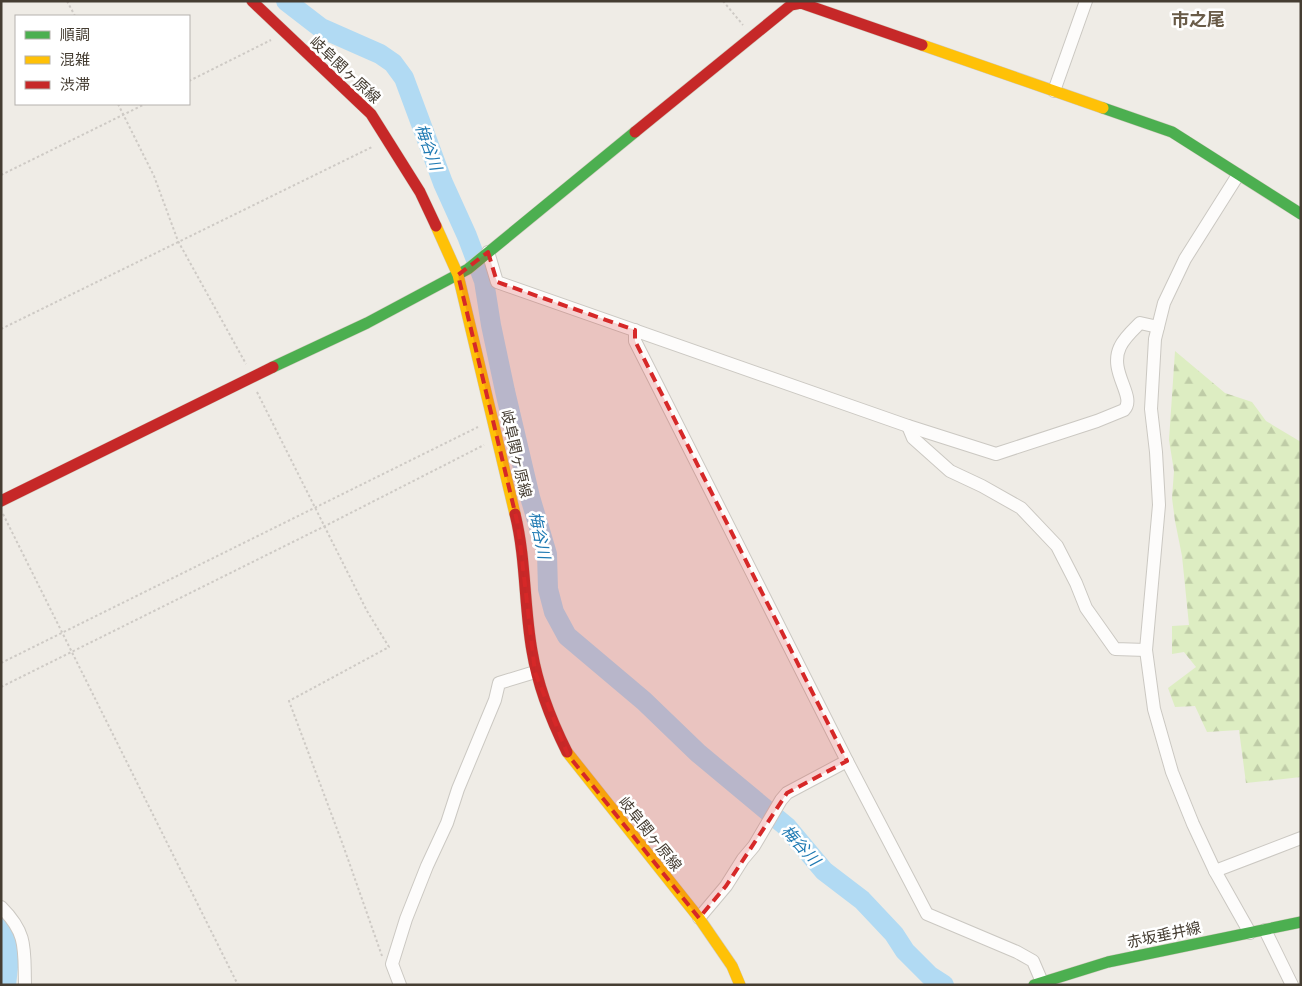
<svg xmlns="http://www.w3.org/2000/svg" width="1302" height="986" viewBox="0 0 1302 986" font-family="'DejaVu Sans','Noto Sans JP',sans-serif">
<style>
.forest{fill:url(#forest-firs)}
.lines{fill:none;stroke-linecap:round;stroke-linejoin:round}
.river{stroke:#b1daf3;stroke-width:20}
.street-casing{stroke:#cbc8c2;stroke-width:14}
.fast-casing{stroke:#d0cabd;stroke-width:12}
.slow-casing{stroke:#d0cabd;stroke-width:12}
.jam-casing{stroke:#d0cabd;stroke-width:12}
.path{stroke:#cecac5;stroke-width:2;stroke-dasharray:2.5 2.5;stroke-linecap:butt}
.street{stroke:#fdfcfb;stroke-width:12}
.fast{stroke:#4caf50;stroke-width:11}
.slow{stroke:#ffc107;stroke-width:11}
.jam{stroke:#c62828;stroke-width:11}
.marked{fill:#d62828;fill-opacity:0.2;stroke:#d62828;stroke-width:4;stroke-dasharray:10 6;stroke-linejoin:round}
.labels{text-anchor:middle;stroke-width:5;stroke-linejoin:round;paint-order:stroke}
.street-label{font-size:15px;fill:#453d32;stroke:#fff}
.water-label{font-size:16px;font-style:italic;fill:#1f7ab3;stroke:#fff}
.quarter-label{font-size:18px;font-weight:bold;fill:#695b48;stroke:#fff}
</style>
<defs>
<pattern id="forest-firs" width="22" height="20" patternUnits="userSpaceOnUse" patternTransform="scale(1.25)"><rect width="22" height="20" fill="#ddedc2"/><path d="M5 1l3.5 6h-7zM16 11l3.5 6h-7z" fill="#bfcca7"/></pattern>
</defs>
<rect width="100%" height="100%" fill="#efece6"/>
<polygon class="forest" points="1175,351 1225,393 1252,402 1266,421 1301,442 1301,777 1246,783 1239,730 1207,732 1195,706 1175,707 1168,688 1196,667 1184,652 1172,654 1172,626 1189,625 1182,556 1175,521 1172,498 1174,471 1169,440"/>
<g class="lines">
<g class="river">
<polyline points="286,1 321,28 380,54 393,63 404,78 443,183 467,236 484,281 491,325 505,391 530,497 547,554 548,589 554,612 567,636 644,701 698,753 787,827 824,871 862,900 894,934 905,951 930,976 944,985"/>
<path d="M1,927C13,944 8,965 6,985"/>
</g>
<defs>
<g id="street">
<polyline points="1054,91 1086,1"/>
<polyline points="1238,175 1185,259 1164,303 1155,339 1151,409 1156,452 1159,505 1146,650 1154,709 1172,772 1193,824 1215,871 1250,933"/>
<path d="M488,252L497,282L908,426L996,454L1097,421L1124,410C1137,397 1108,372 1120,347C1124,338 1133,330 1140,323L1158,327"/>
<polyline points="635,330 635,341 847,761 927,914 1017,952 1033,961 1042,982"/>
<polyline points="908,426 913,438 950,471 982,486 1021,508 1057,546 1076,583 1086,608 1115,649 1146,650"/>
<polyline points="1215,871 1301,838"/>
<path d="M1,907C28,934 24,949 25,985"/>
<polyline points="699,918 726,886 743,859 754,846 781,800 787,793 847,761"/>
<polyline points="1265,930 1292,985"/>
<polyline points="400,985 392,964 406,919 427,866 447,823 458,789 495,700 499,683 535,672"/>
</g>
<g id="fast">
<polyline points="1103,108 1172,132 1301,214"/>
<polyline points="273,367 367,323 468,269 635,132"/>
<polyline points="1034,985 1108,962 1301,922"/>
</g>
<g id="slow">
<polyline points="922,45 1103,108"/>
<polyline points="436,226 458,275 515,514"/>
<polyline points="567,752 699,918 732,966 740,985"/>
</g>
<g id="jam">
<polyline points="252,1 371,114 420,192 436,226"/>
<polyline points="635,132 791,5 801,3 922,45"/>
<polyline points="1,501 273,367"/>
<path d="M515,514C526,558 524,606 532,651C538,687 551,720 567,752"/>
</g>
</defs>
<use href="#street" class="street-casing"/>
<use href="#fast" class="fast-casing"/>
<use href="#slow" class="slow-casing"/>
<use href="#jam" class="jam-casing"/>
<g class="path">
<polyline points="67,1 75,16"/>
<polyline points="723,1 743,25"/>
<polyline points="189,81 271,40"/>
<polyline points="118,104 154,176 178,241 246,364"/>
<polyline points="1,175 145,104"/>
<polyline points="1,329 372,147"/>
<polyline points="257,392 367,611 389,647 289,701 343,845 382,956"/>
<polyline points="3,514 238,985"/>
<polyline points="1,663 478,427"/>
<polyline points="1,687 325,526 484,445"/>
</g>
<use href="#street" class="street"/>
<use href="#fast" class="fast"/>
<use href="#slow" class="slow"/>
<use href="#jam" class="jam"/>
</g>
<path class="marked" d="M488,252L497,282L635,330V341L847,761L787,793L726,886L699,918L568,755L535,672L518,525L458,275Z"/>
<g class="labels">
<g class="street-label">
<text transform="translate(345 70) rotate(43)" y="5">岐阜関ヶ原線</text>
<text transform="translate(516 454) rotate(77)" y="5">岐阜関ヶ原線</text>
<text transform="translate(650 834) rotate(51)" y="5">岐阜関ヶ原線</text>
<text transform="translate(1164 935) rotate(-12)" y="5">赤坂垂井線</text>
</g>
<g class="water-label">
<text transform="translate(429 147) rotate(70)" y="6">梅谷川</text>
<text transform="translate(540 535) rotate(78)" y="6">梅谷川</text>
<text transform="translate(801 845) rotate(48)" y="6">梅谷川</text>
</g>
<g class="quarter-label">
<text x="1198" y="26">市之尾</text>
</g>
</g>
<rect width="1302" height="986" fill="none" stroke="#453d32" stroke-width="5"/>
<rect x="15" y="15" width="175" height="90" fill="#ffffff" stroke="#b5b1ad"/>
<rect x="25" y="31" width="25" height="8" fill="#4caf50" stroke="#b5b1ad"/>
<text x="60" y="40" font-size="15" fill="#453d32">順調</text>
<rect x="25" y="56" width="25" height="8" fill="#ffc107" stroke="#b5b1ad"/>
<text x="60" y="65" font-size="15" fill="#453d32">混雑</text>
<rect x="25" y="81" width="25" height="8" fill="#c62828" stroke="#b5b1ad"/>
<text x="60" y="90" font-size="15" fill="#453d32">渋滞</text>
</svg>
